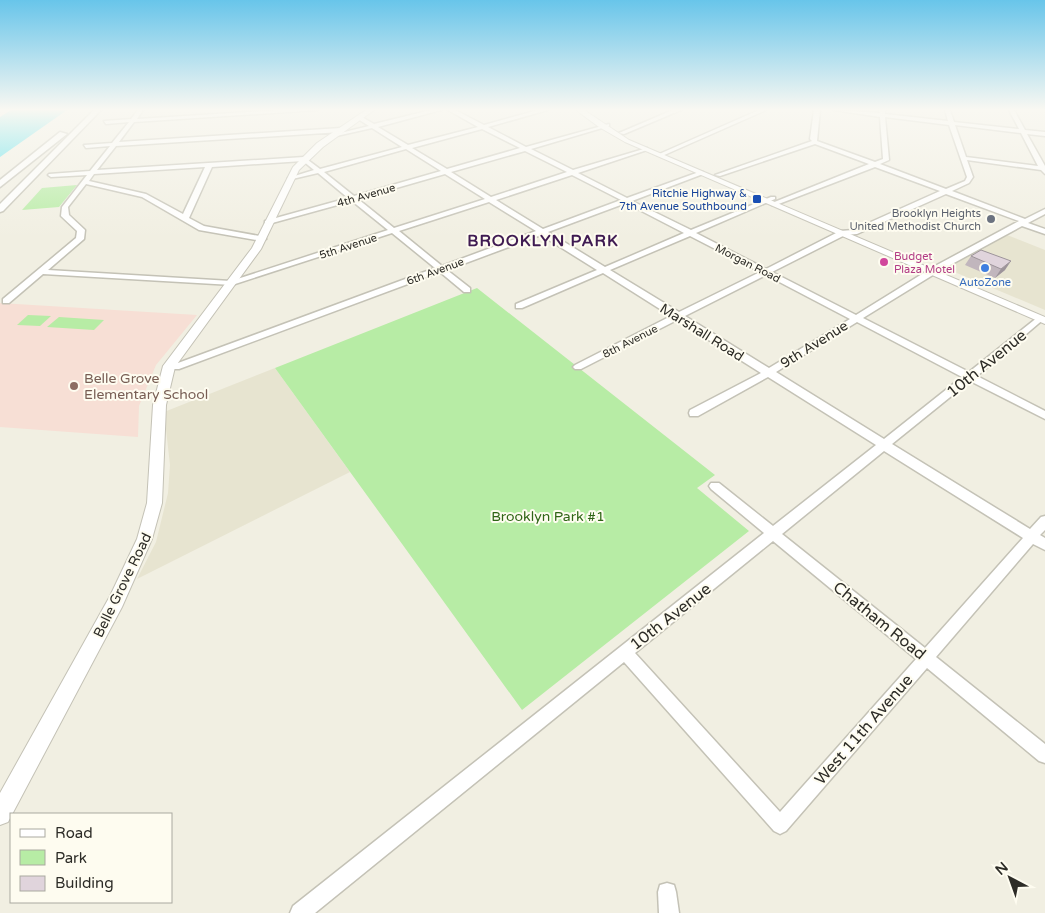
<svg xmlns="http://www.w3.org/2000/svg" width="1045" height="913" viewBox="0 0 1045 913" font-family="'Varela Round',sans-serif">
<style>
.built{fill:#e7e4d0}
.education{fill:#f7dfd5}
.green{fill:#b7eca5}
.water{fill:#49deec}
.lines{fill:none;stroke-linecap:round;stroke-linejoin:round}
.minor-casing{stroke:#c4c2b6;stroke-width:3}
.major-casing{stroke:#c4c2b6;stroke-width:2}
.highway-casing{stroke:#c4c2b6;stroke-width:3}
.minor{fill:#fff;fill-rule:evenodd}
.major{fill:#fff;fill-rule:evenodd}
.highway{fill:#fff;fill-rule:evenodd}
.wall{fill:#c1b6bd}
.shaded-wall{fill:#9d949a}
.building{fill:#e0d4dc;stroke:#9d949a}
.transit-dot{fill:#1a4fb4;stroke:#fefcf0;stroke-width:2}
.worship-dot{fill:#6b7280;stroke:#fefcf0;stroke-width:2}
.hotel-dot{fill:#d1479c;stroke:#fefcf0;stroke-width:2}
.shop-dot{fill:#3f7fe0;stroke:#fefcf0;stroke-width:2}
.education-dot{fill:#8d6e63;stroke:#fefcf0;stroke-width:2}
.labels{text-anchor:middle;stroke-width:4;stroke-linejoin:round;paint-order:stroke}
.far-transit-label{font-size:11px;fill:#164399;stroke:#fefcf0;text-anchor:end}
.far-street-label{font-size:11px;fill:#2d2c27;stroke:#fefcf0}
.far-worship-label{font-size:11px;fill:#5b616d;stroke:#fefcf0;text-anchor:end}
.far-hotel-label{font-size:11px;fill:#b23c85;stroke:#fefcf0;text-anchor:start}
.far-shop-label{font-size:11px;fill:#366cbe;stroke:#fefcf0}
.street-label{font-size:14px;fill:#2d2c27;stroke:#fefcf0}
.education-label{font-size:14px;fill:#785e54;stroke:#fefcf0;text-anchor:start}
.park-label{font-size:14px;fill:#2f6516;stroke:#fefcf0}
.far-district-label{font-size:16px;font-weight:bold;letter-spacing:1px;fill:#3f1b52;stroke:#fefcf0}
.near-street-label{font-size:16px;fill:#2d2c27;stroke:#fefcf0}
</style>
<rect width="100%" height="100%" fill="#f1efe2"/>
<g class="built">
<polygon points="1007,235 1045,250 1045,310 945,268"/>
<polygon points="275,368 350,472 137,579 156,542 168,493 170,465 164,412"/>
</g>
<polygon class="education" points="0,303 197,315 156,365 139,406 138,437 0,427"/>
<g class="green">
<polygon points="77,185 59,207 22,210 42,188"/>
<polygon points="477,288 715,475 697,488 749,531 522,710 275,368"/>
<polygon points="28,315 51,316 40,326 17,325"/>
<polygon points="59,317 104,320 94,330 47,327"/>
</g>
<polygon class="water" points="11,110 67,110 0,157 0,117"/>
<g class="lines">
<defs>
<g id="minor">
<path d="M138,110H143L137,119L280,110H318L134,122L119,142L341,128L344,130L341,132L116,146L97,170L304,157L320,169L402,147L372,128L332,137V135L369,126L358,119L360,116L374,124L431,110H441L378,127L408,145L478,127L448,110H455L484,125L538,110H548L488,127L526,147L609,124V126L531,149L573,170L647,148V150L578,173L627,198L699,172H703V174L632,201L691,230L771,197H775V199L696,233L766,269L840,231L853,230L940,191L875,167L776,205H772V203L869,164L815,144L720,176L715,175L812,141L810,139L814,110H820L817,141L875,162L883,159L880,117L834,110L880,113L879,110H885V114L948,121L945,110H950L954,122L1019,129L1009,110H1014L1025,130L1045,132V136L1027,134L1045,166V174L1041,170L967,160L973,177L969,183L952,191L1025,219L1045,209V214L1028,223L1045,229V234L1022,226L941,270L863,318L969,372L1038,317L1045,318L977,376L1045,411V419L970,381L892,444L1030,529L1041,517L1045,516V530L1040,535L1045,538V550L1033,544L936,657L1045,744V763L1039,761L927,668L786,831L780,834L774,831L624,662L315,913H290L293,906L764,533L711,489L709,486L711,483H719L773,526L876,445L768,377L698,416H690L689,413L690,410L761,373L677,320L581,369H575L573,367L575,365L671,316L603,273L522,308H516V304L597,270L541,235L447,270L470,288V292H464L440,272L179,369H169L164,366L169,363H178L435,268L392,233L232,285L43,274L9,303H3V299L76,238L77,231L61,216L62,207L87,175L51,177L48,175L49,174L90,171L110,146L86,148L84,145L112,143L129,122L106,124L104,121L131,119ZM885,117L949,125L967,177L965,181L946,189L880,164L889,160ZM955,125L1021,133L1038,166L966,157ZM482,129L520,148L447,169L412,148ZM406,149L441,171L354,196L324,172ZM525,151L567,172L491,197L451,172ZM303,161L314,170L288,178V180L318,173L348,198L265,221V225L352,201L388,230L231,281L48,270L84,239L85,230L69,215L68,207L86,184L142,197L199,230L262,241L266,239L265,237L204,226L189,218L212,167ZM205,167L183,214L146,194L89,181L94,174ZM445,174L485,199L394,228L358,199ZM572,175L621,200L543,229L496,200ZM946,194L1019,221L935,266L856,315L772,272L845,235L857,234ZM489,202L536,231L442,266L399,231ZM626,203L684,233L605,267L548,232ZM690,236L760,272L679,312L610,270ZM766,275L850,319L769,368L685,316ZM857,322L962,377L884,439L776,372ZM884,451L1023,538L925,648L782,534ZM773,541L916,659L780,812L635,653Z"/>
<polygon points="673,110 681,110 624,134 619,133"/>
<polygon points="759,110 766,110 662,156 657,155"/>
<polygon points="667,883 674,885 676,892 679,913 659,913 658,892 660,885"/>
</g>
<g id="major">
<polygon points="366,110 374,110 323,147 299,170 261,249 175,367 166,405 162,503 152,539 122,607 8,822 0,825 0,793 110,596 137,539 147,503 153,405 163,366 252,248 293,167 317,143"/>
<polygon points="576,110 584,110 629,140 1045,317 1045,324 625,142 599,127"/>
</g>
<g id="highway">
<polygon points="94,110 101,110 3,211 0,212 0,204"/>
<polygon points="60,132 67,134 0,187 0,180"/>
</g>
</defs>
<use href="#minor" class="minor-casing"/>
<use href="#major" class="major-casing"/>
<use href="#highway" class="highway-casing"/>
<use href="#minor" class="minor"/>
<use href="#major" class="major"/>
<use href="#highway" class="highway"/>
</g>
<polygon class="wall" points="971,256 1005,270 995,278 965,265"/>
<polygon class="shaded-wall" points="1011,261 1005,270 995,278 1001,269"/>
<polygon class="building" points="981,250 1011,261 1001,269 971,256"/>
<linearGradient id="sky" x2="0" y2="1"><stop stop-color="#68c5ea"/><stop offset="0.46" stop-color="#f9f8f2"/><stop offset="1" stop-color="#f9f8f2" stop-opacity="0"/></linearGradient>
<rect width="1045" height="238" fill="url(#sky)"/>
<rect class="transit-dot" x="752" y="194" width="10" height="10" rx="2.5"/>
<circle class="worship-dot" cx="991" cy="219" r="5"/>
<circle class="hotel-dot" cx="884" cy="262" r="5"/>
<circle class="shop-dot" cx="985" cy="268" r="5"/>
<circle class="education-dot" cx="74" cy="386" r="5"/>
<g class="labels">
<g class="far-transit-label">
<text x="747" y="197">Ritchie Highway &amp;<tspan x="747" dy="13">7th Avenue Southbound</tspan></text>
</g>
<g class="far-street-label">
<text transform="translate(366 195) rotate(-16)" y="4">4th Avenue</text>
<text transform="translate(348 246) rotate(-18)" y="4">5th Avenue</text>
<text transform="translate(748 263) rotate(27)" y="4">Morgan Road</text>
<text transform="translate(435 271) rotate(-20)" y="4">6th Avenue</text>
<text transform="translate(630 341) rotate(-27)" y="4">8th Avenue</text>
</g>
<g class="far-worship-label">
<text x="981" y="217">Brooklyn Heights<tspan x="981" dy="13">United Methodist Church</tspan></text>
</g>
<g class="far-hotel-label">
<text x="894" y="260">Budget<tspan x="894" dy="13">Plaza Motel</tspan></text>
</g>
<g class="far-shop-label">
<text x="985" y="286">AutoZone</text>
</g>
<g class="street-label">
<text transform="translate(702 332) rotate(32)" y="5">Marshall Road</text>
<text transform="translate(814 344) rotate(-32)" y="5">9th Avenue</text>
<text transform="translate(122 585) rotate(-64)" y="5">Belle Grove Road</text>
</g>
<g class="education-label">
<text x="84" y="383">Belle Grove<tspan x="84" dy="16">Elementary School</tspan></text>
</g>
<g class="park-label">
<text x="548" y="521">Brooklyn Park #1</text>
</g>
<g class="far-district-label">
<text x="543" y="246">BROOKLYN PARK</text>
</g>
<g class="near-street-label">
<text transform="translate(986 363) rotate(-39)" y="6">10th Avenue</text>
<text transform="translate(670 616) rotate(-38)" y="6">10th Avenue</text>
<text transform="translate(880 620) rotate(39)" y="6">Chatham Road</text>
<text transform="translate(863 729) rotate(-49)" y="6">West 11th Avenue</text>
</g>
</g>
<rect x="10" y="813" width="162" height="90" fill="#fefcf0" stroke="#aaa9a0"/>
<rect x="20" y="829" width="25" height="8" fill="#ffffff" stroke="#aaa9a0"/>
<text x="55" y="838" font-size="15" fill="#2d2c27">Road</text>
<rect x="20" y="850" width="25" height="15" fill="#b7eca5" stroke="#aaa9a0"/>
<text x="55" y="863" font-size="15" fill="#2d2c27">Park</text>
<rect x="20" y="876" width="25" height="15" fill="#e0d4dc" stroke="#aaa9a0"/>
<text x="55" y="888" font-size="15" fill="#2d2c27">Building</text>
<g transform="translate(1010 878) rotate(319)" stroke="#fefcf0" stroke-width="4" paint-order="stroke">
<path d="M0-4L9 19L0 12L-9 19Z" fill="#2d2c27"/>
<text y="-8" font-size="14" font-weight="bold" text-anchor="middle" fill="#2d2c27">N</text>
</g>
</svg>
